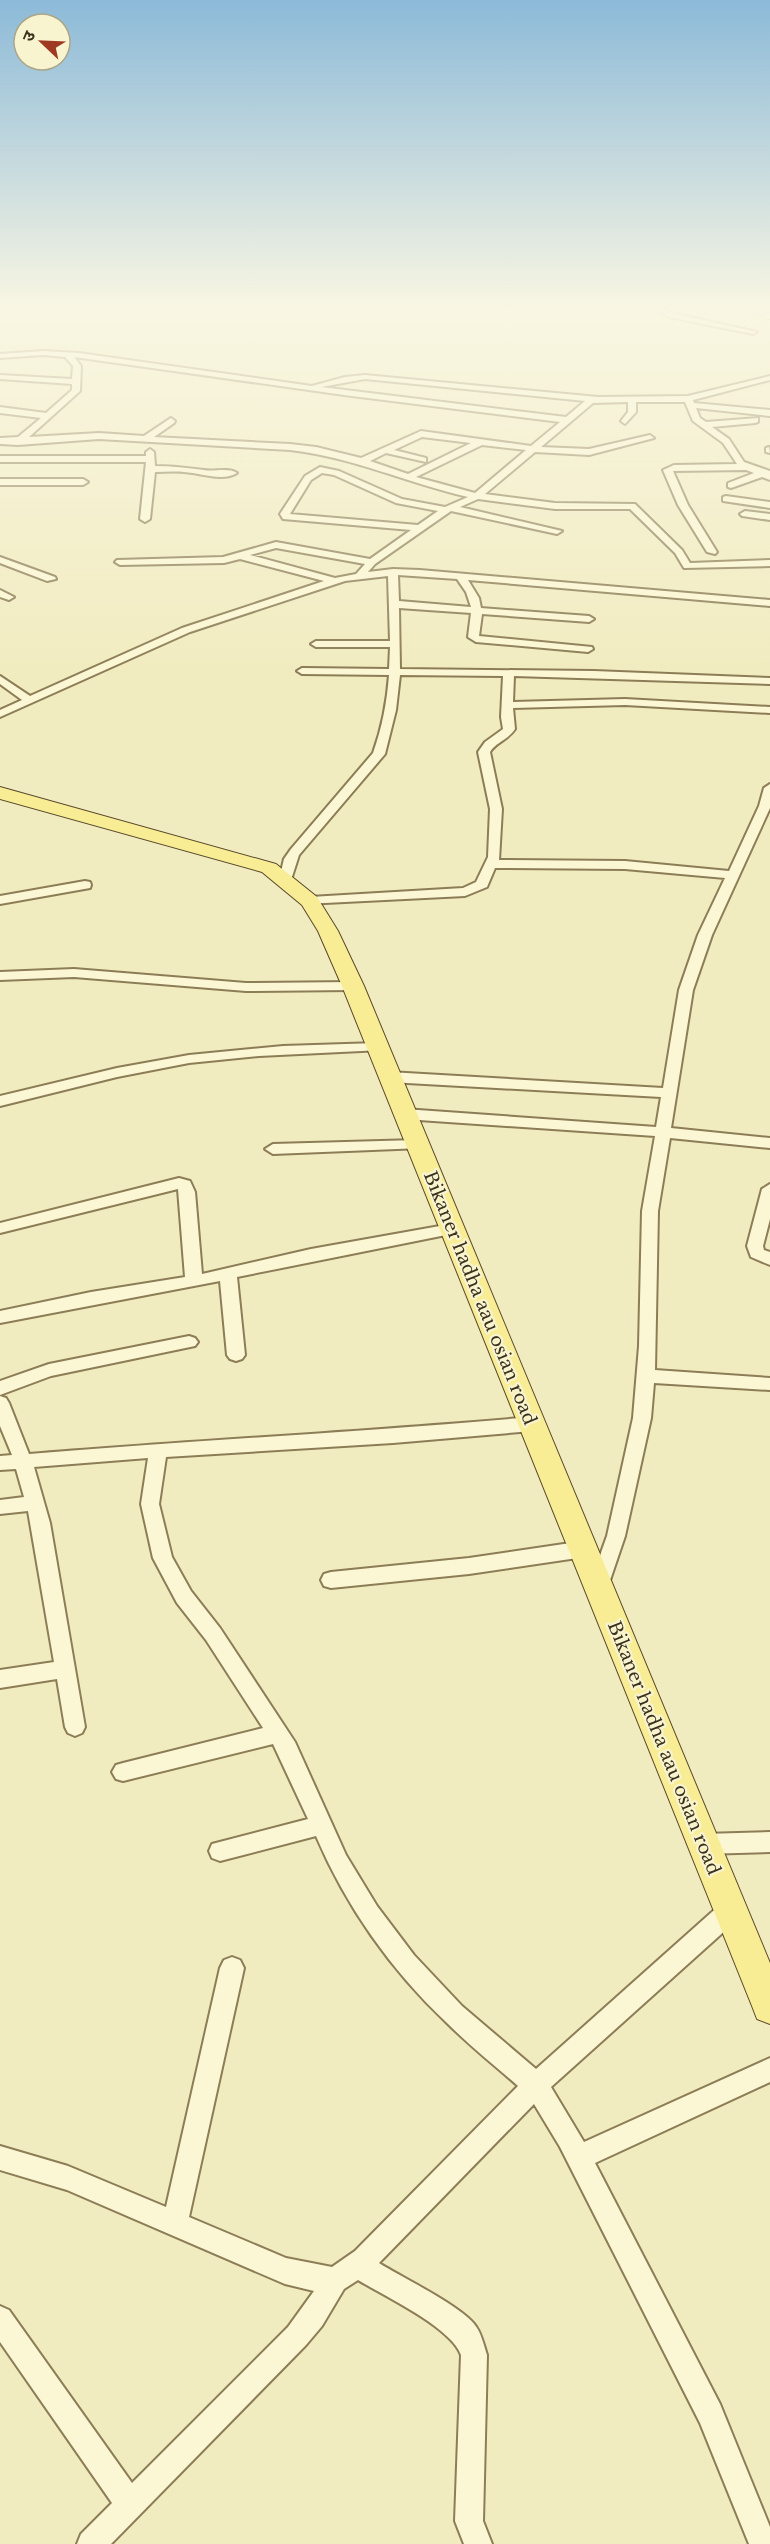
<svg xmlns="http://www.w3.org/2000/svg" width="770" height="2544" viewBox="0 0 770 2544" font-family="'Libre Baskerville','Noto Sans Devanagari',serif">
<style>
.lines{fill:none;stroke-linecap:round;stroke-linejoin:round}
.minor-casing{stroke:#8c7d56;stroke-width:4}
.tertiary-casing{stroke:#8c7d56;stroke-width:2}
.primary-casing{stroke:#59492b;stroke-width:2}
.minor{fill:#fbf7d4;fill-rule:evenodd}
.tertiary{fill:#fbf7d4;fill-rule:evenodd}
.primary{fill:#f8ec94;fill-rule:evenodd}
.labels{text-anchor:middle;stroke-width:4.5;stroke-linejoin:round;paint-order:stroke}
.street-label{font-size:18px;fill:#3a301c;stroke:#f8f4d0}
</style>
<rect width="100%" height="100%" fill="#f1ecc0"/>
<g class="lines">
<defs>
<g id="minor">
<polygon points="658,310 667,310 671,313 757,332 753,334 669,317"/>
<path d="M43,351L79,353L312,386L345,377L365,375L598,397L688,396L770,376V380L693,400L694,403L770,410V416L696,408L700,418L706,422L758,418V422L755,423L712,427L729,439L744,462L770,471V480L762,477L731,488L728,487V483L754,473L746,470L673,471L688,505L717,552L715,554L707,552L678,505L663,470L674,465L737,464L723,443L693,421L685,402H636V412L625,424L621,421L628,412V402L593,403L541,447L589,449L650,435L654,438L589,455L535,452L485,494L555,503L635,504L682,550L690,563L770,560V566L684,568L675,553L630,509H555L478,499L460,507L562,531L557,534L451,511L375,564L368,572L393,569L420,570L770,600V606L468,580L479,598L481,608L589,616L594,619L589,622L482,614L479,636L592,647L593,649L588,652L476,642L468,637L471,613L399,608L400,669L594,671L770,678V684L514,676L513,702L625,699L770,707V713L625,705L513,708L515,729C508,740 496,742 490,752L502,809L499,860L625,861L729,871L759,806L764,788L770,784V808L712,935L693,990L671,1128L770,1138V1148L670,1138L658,1211L655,1370L770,1378V1390L654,1383L651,1418L625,1536L606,1592L599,1594L592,1592L589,1586L607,1536L633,1418L639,1346L642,1211L655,1136L404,1119L396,1114L404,1109L656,1127L661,1097L389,1082L382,1077L389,1072L663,1088L679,990L698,935L725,878L625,869L495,868L487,887L465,896L305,904L303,901L305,898L310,897L463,888L476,882L488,857L490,809L478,752L485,742L503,729L501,717L503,676L400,675L396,710L385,754L299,855L290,883H280L279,880L284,859L291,849L373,753C382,728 387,702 389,675L302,674L297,671L302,668L389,669L390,647H316L311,644L316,641H390L388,576L345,581L190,632L0,717V710L22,700L0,684V676L30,696L182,628L324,581L240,559L224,563L120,565L115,562L117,560L223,557L276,542L370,559L411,530L283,519L280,514L305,476L320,467L339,471L402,499L445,507L468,497C407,483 352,457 290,450L99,439L18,445L0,444V438L18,437L41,418L0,413V407L46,413L72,390V384L0,379V375L72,379L73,366L65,357L43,355L0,358V354ZM74,357L344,395L560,422L531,446L421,431L361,458L316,447L290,444L154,437L174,423L175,421L171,418L144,436L99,433L29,437L80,391L81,366ZM365,379L585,401L566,417L321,387ZM422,437L471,443L408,474L370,461L386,453L426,462V458L394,450ZM482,445L526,450L475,493L416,477ZM322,473L334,475L396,503L438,511L418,525L290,514L311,480ZM276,548L365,564L356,574L335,578L250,555ZM398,575L457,579L466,592L471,607L399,601Z"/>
<polygon points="769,447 770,453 766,452 766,448"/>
<path d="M150,449L154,452L155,466C172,466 187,468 204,470C214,472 228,467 237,473C223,482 200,473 184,472C175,471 165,472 155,472L150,519L145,522L140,519L146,462H0V456H146V452Z"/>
<polygon points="0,479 83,479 88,482 83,485 0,485"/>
<polygon points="726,496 770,502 770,508 723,501 723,497"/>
<polygon points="745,511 770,514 770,520 742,516 740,514"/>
<polygon points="0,557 55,577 56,579 47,581 0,563"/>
<polygon points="0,590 14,597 9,600 0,597"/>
<polygon points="85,881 90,882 91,885 90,888 0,904 0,896"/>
<polygon points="74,969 246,983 353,982 360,986 353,990 246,991 74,977 0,980 0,972"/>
<polygon points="377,1043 382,1044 384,1047 382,1050 259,1056 189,1063 117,1077 0,1106 0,1096 117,1068 189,1055 283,1046"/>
<polygon points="417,1140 425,1145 422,1148 273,1154 265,1149 273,1144"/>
<polygon points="179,1178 190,1181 195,1192 202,1274 311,1249 451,1224 457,1225 459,1229 457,1233 451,1234 237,1277 245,1355 242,1359 236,1361 230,1359 227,1355 220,1281 0,1323 0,1311 91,1292 185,1277 178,1189 0,1233 0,1223"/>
<polygon points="770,1184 770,1219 763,1246 764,1250 770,1252 770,1265 751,1257 747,1246 762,1189"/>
<polygon points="189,1336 195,1338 198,1342 195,1346 51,1376 0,1395 0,1381 49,1364"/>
<path d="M0,1396L6,1398L9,1403L29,1454C197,1440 364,1432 532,1417L538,1419L541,1424L538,1429L532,1431L393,1443L166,1457L159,1504L172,1557L191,1591L220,1628L295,1742L346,1855L377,1906L414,1955L462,2006L536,2069L722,1903L730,1900L738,1903L741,1911L738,1919L551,2087L584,2142L770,2058V2082L595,2163L720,2404L770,2527V2544H749L700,2423L560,2147L534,2104L379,2263C401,2277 466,2308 477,2328C482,2336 484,2346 487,2355L483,2521L492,2544H464L455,2521L461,2355C451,2327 384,2296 358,2280L344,2289L322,2326L306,2345L111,2544H77L81,2534L112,2503L0,2342V2306L9,2310L132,2483L288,2327L314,2291L285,2284L67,2190L0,2170V2146L68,2166L166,2207L220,1968L224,1960L232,1957L240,1960L244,1968L189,2217L286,2258L332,2267L355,2251L518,2086C494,2065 469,2045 446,2022C391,1970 346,1906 316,1836L220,1861L212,1858L209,1851L212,1844L308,1819L273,1744L123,1781L116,1779L112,1772L116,1765L123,1763L263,1728L206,1640L177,1603L153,1558L141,1504L148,1458L34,1467L50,1523L85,1727L82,1733L75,1736L68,1733L65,1727L57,1679L0,1688V1670L54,1662L28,1511L0,1514V1500L24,1497L16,1469L0,1470V1456L12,1455L0,1426Z"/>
<polygon points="584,1541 591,1544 594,1549 591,1554 584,1557 469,1574 331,1588 324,1586 321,1580 324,1574 331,1572 469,1558"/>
<polygon points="770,1832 770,1852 703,1854 695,1851 692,1844 695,1837 703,1834"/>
</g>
<polygon id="tertiary" points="754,310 770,313 770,319 755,312"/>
<polygon id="primary" points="0,787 276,864 317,897 338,931 364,986 770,1963 770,2024 757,2019 752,2006 342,986 318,931 302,905 262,872 0,799"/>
</defs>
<use href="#minor" class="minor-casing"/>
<use href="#tertiary" class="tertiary-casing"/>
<use href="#primary" class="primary-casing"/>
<use href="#minor" class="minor"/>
<use href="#tertiary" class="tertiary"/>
<use href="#primary" class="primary"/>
</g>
<linearGradient id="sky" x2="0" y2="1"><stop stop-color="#8cbad8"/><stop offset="0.46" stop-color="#f9f6e3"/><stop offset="1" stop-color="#f9f6e3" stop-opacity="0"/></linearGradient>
<rect width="770" height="667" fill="url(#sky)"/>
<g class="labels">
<g class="street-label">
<text transform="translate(480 1298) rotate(68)" y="6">Bikaner hadha aau osian road</text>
<text transform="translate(664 1748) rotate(68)" y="6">Bikaner hadha aau osian road</text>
</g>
</g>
<g transform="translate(42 42) rotate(293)"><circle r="28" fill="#f8f4d0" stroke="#aca688" stroke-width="1.5"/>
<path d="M0-4.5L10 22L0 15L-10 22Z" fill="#9f3922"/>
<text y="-9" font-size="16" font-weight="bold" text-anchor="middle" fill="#3a301c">उ</text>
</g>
</svg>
